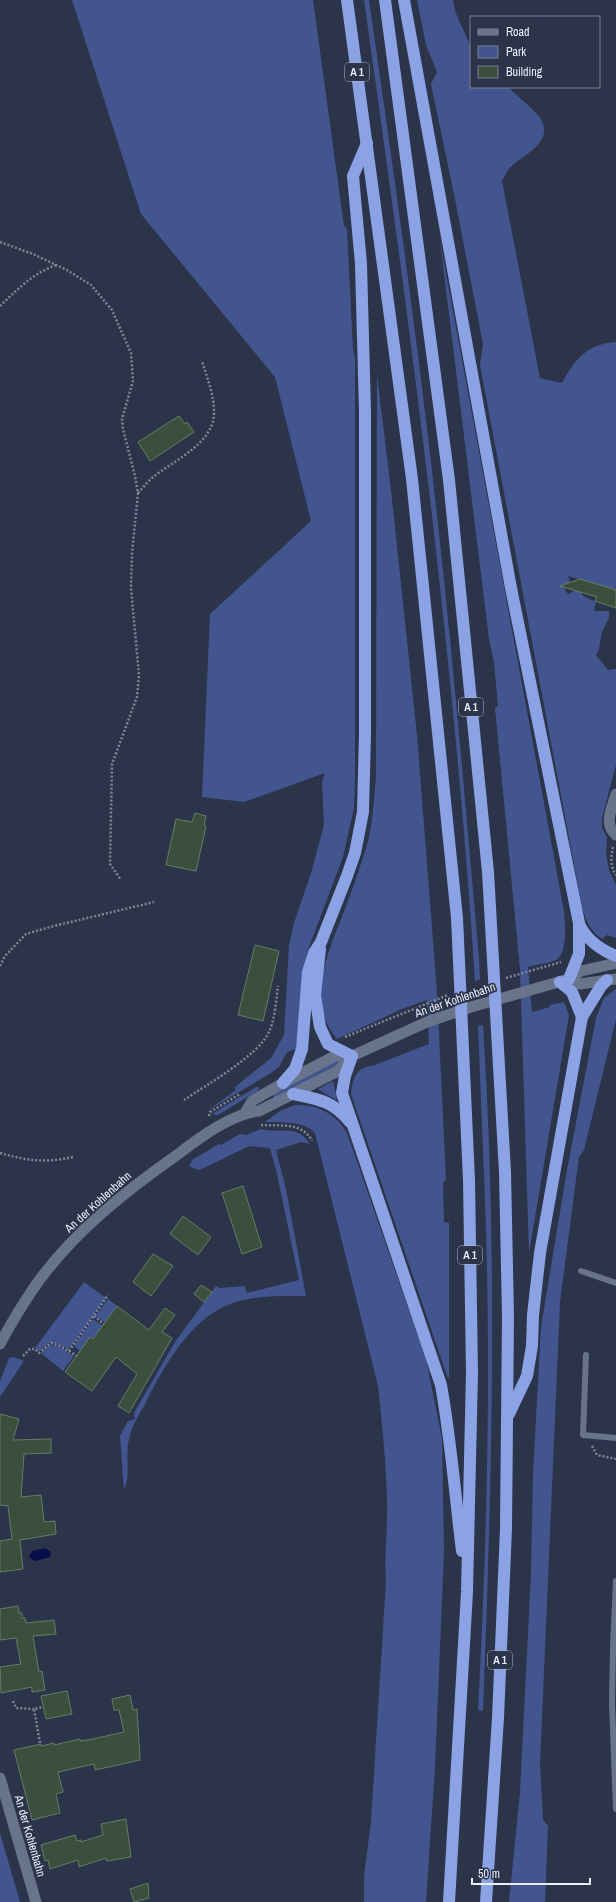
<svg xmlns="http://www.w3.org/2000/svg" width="616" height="1902" viewBox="0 0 616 1902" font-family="'Archivo Narrow',sans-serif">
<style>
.green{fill:#42558f}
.water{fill:#080e4a}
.building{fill:#3b4f3c;stroke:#677c67}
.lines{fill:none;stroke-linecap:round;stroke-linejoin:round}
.path{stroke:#7f8698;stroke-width:2.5;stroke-dasharray:2 2;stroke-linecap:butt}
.service{stroke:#69738c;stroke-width:6}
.minor{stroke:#69738c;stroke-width:11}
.secondary{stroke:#69738c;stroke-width:11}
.motorway{stroke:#8ba2e5;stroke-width:12}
.labels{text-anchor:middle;stroke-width:3.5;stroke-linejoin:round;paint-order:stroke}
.shield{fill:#2c344a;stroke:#b0b6c7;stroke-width:1}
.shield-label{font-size:11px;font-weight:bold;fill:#e8eefc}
.street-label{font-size:12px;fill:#e8eefc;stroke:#2c344a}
</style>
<rect width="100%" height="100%" fill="#2c344a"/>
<g class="green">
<polygon points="72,0 313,0 344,226 347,229 353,350 355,358 355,776 354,808 343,857 309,947 304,969 296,1049 287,1052 279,1067 271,1073 207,1111 236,1090 235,1087 271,1058 284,1035 289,945 294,923 311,873 324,825 322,782 325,773 244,802 202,797 210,614 311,521 275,377 141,214"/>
<path d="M364,0H369C394,174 419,349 438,524C454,668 466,813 479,958L480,979L475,981C454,652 410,326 364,0Z"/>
<path d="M417,0H453C455,18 465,30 470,46C474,56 471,77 471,87H508C517,96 529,105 538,115C559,142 522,154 508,170C506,173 504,178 502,181L540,378L562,383C575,359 587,344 616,342V590L568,576L570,582L564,585L566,592L569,594L575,590L580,591L583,596L596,602L594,611H609V618L602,632L599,649L596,655L608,670L616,669V765L602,818V828L607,837L606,854L609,870L616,885V938L607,935L602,939C590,931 586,921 582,907L480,365L483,344L455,199L431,84L437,72L426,45Z"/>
<path d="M440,241L564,911C565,923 568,953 556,960C548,964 537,964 528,967L532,1012L550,1007V1005L564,1002L569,1015L529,1253L520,969L495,708L498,706L494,662L489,639Z"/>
<path d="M377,375L391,490L417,735L437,992L446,1181L443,1182L444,1222L449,1223V1378L447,1376L351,1094C352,1080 356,1067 372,1066L429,1044L427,1000L402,1009L337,1039C304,1001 330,948 345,909C353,888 360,867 367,845C373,823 374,799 376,776Z"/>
<polygon points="616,989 616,1019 584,1150 579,1157 560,1302 540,1764 543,1820 548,1826 545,1902 509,1902 520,1792 531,1574 533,1473 541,1327 567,1170 596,1018 604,998"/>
<path d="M483,1025C498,1253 492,1482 483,1711L478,1710C486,1563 490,1414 487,1267C485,1186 481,1106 478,1026Z"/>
<polygon points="339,1059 341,1064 274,1098 272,1093"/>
<polygon points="333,1081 337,1099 336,1100 318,1089"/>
<polygon points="256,1087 259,1087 259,1090 218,1115 212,1114"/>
<path d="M295,1105C318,1104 336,1114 347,1133L426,1359L442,1438L444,1552L435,1767L426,1902H364V1876L371,1821L386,1581C384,1554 388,1526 387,1499C386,1461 382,1423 378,1386L315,1133C303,1120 281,1123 265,1122L280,1111Z"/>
<path d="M261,1129C281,1134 297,1123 310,1144L301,1142L276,1150L286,1189L306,1296C281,1296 254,1295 230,1304C190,1319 162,1369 144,1406C138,1416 131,1428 129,1439C125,1456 131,1475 124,1490L120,1436L128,1421L135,1419L134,1413L175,1342L216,1286L220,1288L245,1286L247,1293L299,1280L277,1174L270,1148L249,1146L204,1168L198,1170L189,1166L192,1160L219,1144L221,1145L240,1134L246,1135Z"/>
<polygon points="84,1282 106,1298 69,1349 51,1342 39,1351 35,1348"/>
<polygon points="108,1299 117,1306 105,1322 95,1316"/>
<polygon points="93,1319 103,1326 93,1339 90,1337 78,1355 79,1350 74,1346"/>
<polygon points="54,1345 60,1347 74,1356 63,1371 41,1353 48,1346"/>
<polygon points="14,1357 24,1361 0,1397 0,1381 9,1358"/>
<polygon points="0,1833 20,1902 0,1902"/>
</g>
<polygon class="water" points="45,1548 51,1552 50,1557 35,1561 29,1557 32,1551"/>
<g class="building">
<polygon points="179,416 185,424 187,422 194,432 150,461 138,442"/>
<polygon points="580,579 616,590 616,608 595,601 597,597 560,586"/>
<polygon points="195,813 206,816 204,825 206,826 196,871 166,865 176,819 192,822"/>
<polygon points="255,945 279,951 263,1021 238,1015"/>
<polygon points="243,1186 262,1247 242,1254 222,1193"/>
<polygon points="183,1216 211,1237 198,1255 170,1234"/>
<polygon points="153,1254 173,1266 151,1296 133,1282"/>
<polygon points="201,1285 212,1292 204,1302 194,1294"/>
<polygon points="117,1306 149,1330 165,1308 175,1315 162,1332 172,1338 129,1413 118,1406 137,1374 116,1357 92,1391 65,1372 90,1337 93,1339"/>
<polygon points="0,1414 19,1419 13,1440 51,1439 51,1453 24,1454 21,1497 41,1495 44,1522 55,1521 56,1534 20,1540 23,1569 0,1572 0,1541 12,1539 8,1506 0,1505"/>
<polygon points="18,1606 19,1613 22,1613 22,1618 25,1618 26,1623 54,1620 56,1634 33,1636 39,1672 42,1671 45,1690 32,1692 32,1687 1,1693 0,1667 21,1664 16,1638 0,1640 0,1609"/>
<polygon points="67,1691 72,1714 46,1719 41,1696"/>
<polygon points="130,1695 133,1710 137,1709 140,1760 95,1770 94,1764 58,1772 63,1792 56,1794 60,1813 32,1820 14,1750 41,1744 41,1746 54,1743 54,1745 80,1739 80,1741 88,1740 124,1732 119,1710 114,1710 112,1699"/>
<polygon points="126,1819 131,1857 107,1861 106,1858 79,1867 78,1860 50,1869 48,1860 45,1861 41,1845 75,1835 77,1841 81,1840 81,1842 103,1835 101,1824"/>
<polygon points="148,1883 149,1898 134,1902 130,1889"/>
</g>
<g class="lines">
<g class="path">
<polyline points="0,242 33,254 67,270 91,285 112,310 131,353 133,381 122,419 123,429 135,476 138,493 132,553 131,588 139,675 137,697 112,764 110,864 121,880"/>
<path d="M0,306C17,290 34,272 57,265"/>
<path d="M138,493C143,488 147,482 153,477C173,461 215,443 214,412C214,394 207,378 202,361"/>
<path d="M613,847C611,856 610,867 616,875"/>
<polyline points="0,966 5,956 26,934 50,927 154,902"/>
<polyline points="506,978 561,962"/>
<polyline points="345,1037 448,995"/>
<path d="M184,1100C206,1085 258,1056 269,1032C275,1019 276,1001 278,986"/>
<polyline points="209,1116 210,1112 240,1094"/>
<path d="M261,1125C280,1126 303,1122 312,1141"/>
<path d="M0,1153C28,1161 44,1163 73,1157"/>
<polyline points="94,1316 104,1324"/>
<polyline points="69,1351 77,1356"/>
<polyline points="23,1356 30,1349 35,1349 39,1353 51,1343 58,1345 69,1351 108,1295"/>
<polyline points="592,1446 597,1455 616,1459"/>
<polyline points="13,1701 16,1708 34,1709"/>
<polyline points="40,1743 34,1709 43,1707"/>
</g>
<g class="service">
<polyline points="581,1271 616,1283"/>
<polyline points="586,1355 583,1435 616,1438"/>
<polyline points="616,1581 613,1648 616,1650"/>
<polyline points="613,1648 612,1703 616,1809"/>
</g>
<path class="minor" d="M616,794C612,808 603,824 616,835"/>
<g class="secondary">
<polyline points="569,979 580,984 616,979"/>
<polyline points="245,1113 252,1101 283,1083 335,1056 352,1056"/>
<path d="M0,1344C10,1325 21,1307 33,1289C71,1234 123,1193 177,1155C199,1138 231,1114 259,1111L338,1071L352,1056L427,1022L471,1007L569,979L581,971L616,963"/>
<polyline points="0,1778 36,1902"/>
</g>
<g class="motorway">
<polyline points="347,0 412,479 457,918 469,1180 472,1372 467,1592 449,1902"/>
<polyline points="385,0 449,480 488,872 505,1172 508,1316 506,1529 498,1718 486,1902"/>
<polyline points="404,0 511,588 579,923 579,954 569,979"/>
<path d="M579,924C586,939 601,950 616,956"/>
<path d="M320,949L315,995L320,1027L328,1044L352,1056L345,1076L342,1093L441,1385C451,1440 455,1495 462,1551"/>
<polyline points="560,982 572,992 582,1017"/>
<polyline points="283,1083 295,1069 302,1049 308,972 314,953 321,942 347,876 355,853 363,812 365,734 365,412 361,264 353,176 367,143"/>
<path d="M293,1094C318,1099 333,1101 350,1122"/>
<polyline points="509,1414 527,1376 532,1346 533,1315 540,1253 582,1017 601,986 607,980"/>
</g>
</g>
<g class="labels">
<g class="shield">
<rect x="345" y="63" width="24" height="18" rx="3"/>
<rect x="459" y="698" width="24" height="18" rx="3"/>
<rect x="458" y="1246" width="24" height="18" rx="3"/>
<rect x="488" y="1651" width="24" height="18" rx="3"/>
</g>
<g class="shield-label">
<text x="357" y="76">A 1</text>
<text x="471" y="711">A 1</text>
<text x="470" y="1259">A 1</text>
<text x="500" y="1664">A 1</text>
</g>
<g class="street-label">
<text transform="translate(455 1000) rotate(-19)" y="4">An der Kohlenbahn</text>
<text transform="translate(98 1202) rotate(-42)" y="4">An der Kohlenbahn</text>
<text transform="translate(30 1836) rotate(74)" y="4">An der Kohlenbahn</text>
</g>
</g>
<rect x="470" y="16" width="130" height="72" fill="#2c344a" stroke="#777e91"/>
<rect x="478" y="29" width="20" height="6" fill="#69738c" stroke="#777e91"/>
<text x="506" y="36" font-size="12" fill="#e8eefc">Road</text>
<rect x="478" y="46" width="20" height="12" fill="#42558f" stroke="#777e91"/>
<text x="506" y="56" font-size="12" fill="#e8eefc">Park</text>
<rect x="478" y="66" width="20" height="12" fill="#3b4f3c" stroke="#777e91"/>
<text x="506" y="76" font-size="12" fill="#e8eefc">Building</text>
<path d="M472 1878v6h118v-6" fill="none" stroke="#e8eefc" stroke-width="2"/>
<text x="478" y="1878" font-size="12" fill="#e8eefc" stroke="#2c344a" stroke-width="3" paint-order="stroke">50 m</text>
</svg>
